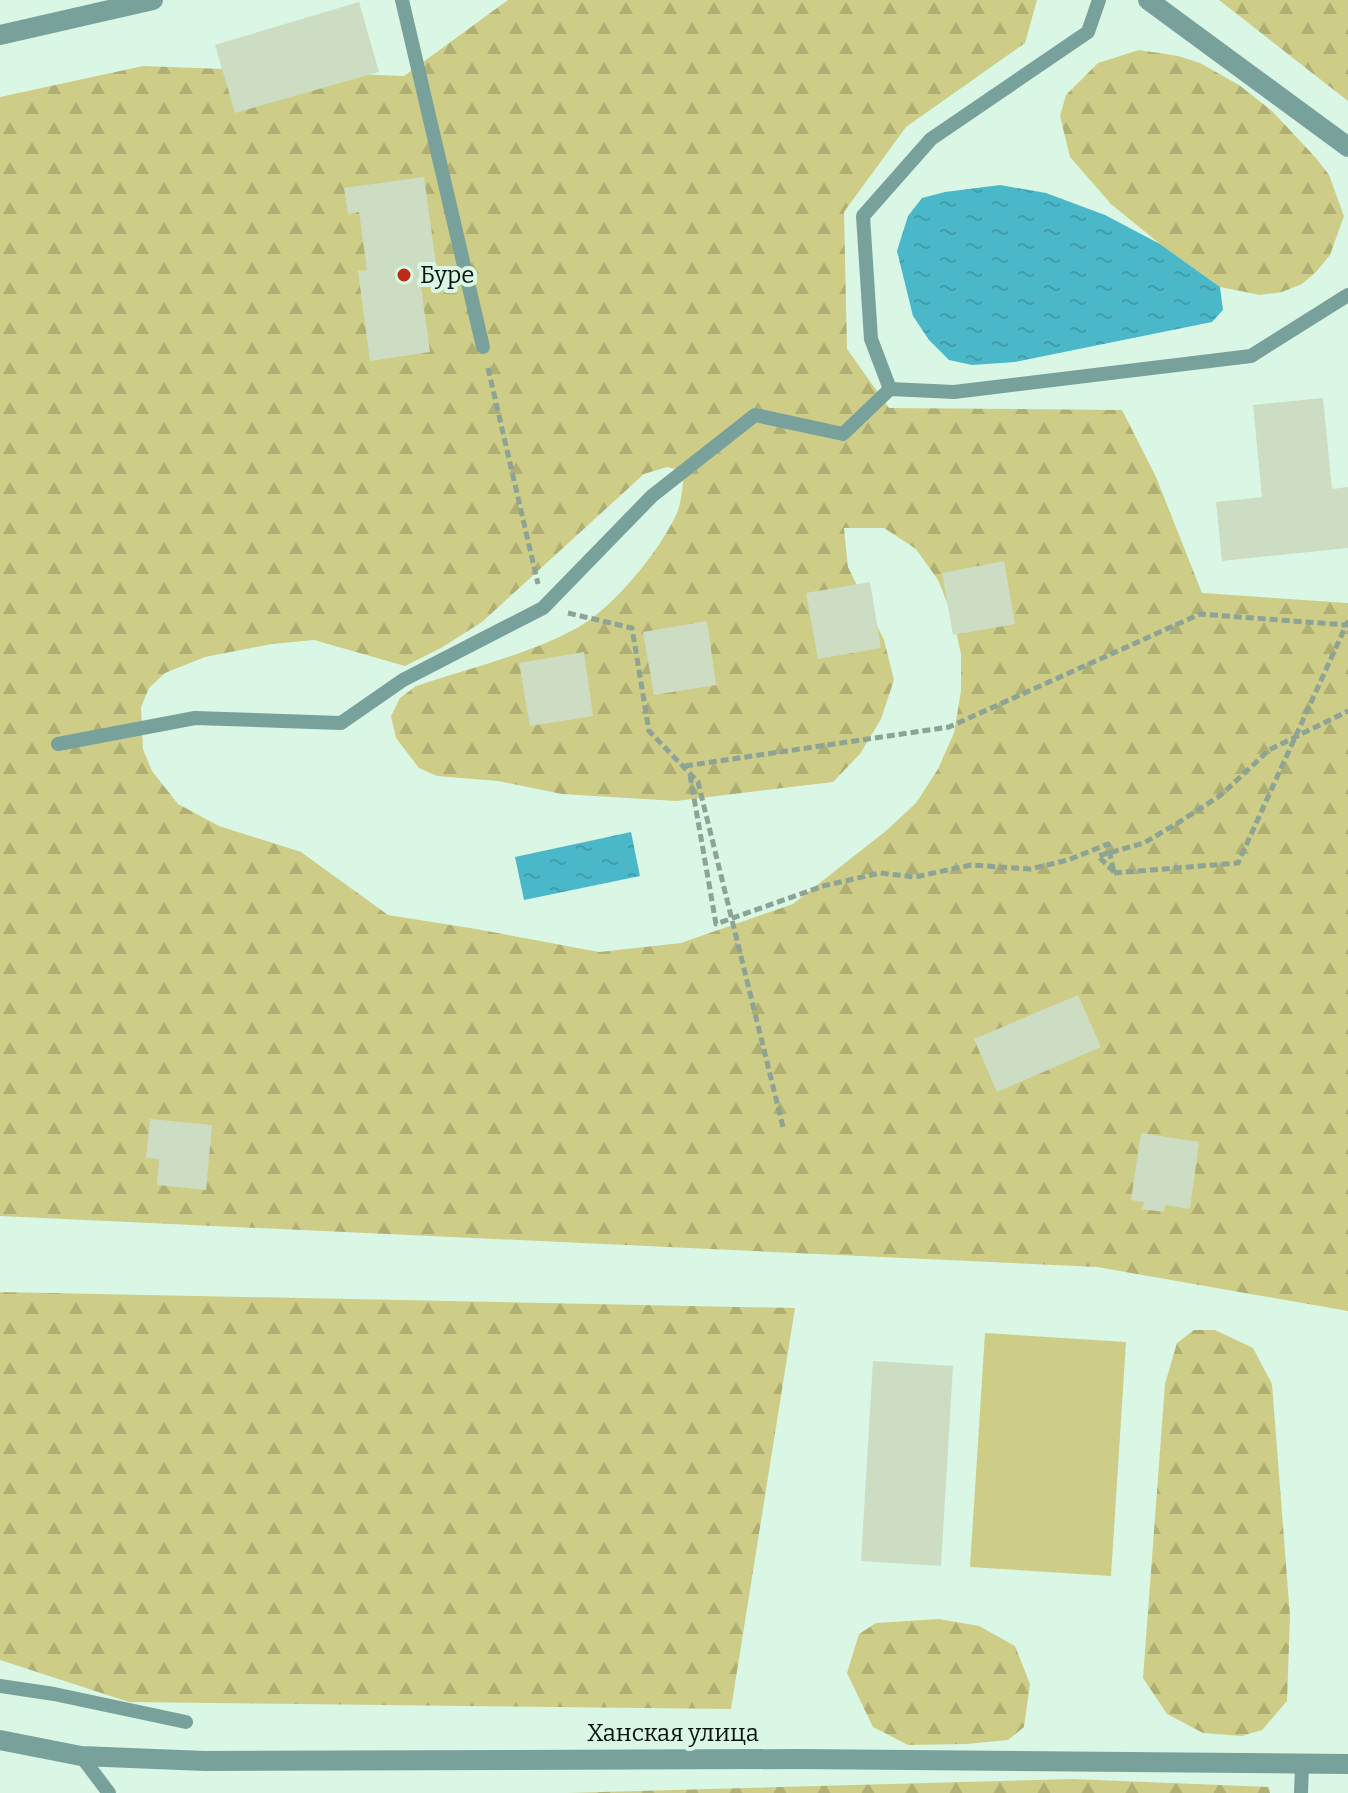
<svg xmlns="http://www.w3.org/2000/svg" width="1348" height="1793" viewBox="0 0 1348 1793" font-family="Bitter,serif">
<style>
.forest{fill:url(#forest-firs);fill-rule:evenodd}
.garden{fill:#cecd87}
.water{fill:url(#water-ripples)}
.building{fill:#cdddc3}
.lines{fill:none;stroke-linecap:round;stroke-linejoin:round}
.path{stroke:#8da395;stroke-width:5;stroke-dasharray:8 4;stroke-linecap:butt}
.lane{stroke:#79a19b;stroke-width:14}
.street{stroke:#79a19b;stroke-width:20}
.poi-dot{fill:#b92d18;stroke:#daf7e5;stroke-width:3}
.labels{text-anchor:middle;stroke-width:8;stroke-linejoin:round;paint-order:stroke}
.poi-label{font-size:24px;fill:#0b150f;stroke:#daf7e5;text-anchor:start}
.street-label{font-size:24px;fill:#0b150f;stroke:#daf7e5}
</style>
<defs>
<pattern id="forest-firs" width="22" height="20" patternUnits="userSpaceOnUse" patternTransform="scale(2)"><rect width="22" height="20" fill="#cecd87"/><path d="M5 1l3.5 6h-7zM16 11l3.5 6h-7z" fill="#b0af73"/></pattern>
<pattern id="water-ripples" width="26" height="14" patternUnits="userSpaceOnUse" patternTransform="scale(2)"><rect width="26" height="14" fill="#4bb8c9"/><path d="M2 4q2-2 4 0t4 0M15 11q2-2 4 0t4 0" fill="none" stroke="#409dab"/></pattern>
</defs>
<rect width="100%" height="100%" fill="#daf7e5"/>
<g class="forest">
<path d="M508,0H1037L1025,43L906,127L844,212L847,349L889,408L1122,410L1156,477L1202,593L1348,603V1311L1097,1267L0,1216V97L143,66L404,76ZM667,467L685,471C682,485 682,501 677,513C659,552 614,607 577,628C527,655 470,668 416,686L400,698L391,716L396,738L419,768L437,776L498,781L562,794L676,801L833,782L860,754L881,719L894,680L884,640L848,567L844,528H884L916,549L938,580L953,617L961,654V691L954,733L938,769L916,803L887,830L793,904L681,943L599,952L476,929L388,915L301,852L219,826L178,804L152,771L143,749L141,707L149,688L165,673L205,657L272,644L314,640L405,666L441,648L482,622L644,474Z"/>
<polygon points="1219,0 1348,0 1348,101"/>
<polygon points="1139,50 1178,56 1200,63 1239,85 1272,111 1316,158 1329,175 1344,216 1330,255 1316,272 1302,284 1282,292 1260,295 1220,287 1160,244 1111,204 1070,157 1060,116 1066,95 1098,63"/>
<polygon points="0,1292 795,1308 731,1709 129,1702 0,1660"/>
<polygon points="1194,1330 1215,1330 1253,1348 1272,1384 1290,1616 1287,1701 1262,1730 1242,1736 1203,1733 1167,1714 1143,1678 1165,1384 1177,1343"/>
<polygon points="939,1619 979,1626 1015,1646 1030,1684 1024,1727 1008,1740 966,1744 908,1745 873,1727 847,1673 859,1634 876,1623"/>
<polygon points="1072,1779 1269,1787 1270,1793 566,1793"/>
</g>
<polygon class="garden" points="985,1333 1126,1342 1111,1576 970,1567"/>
<g class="water">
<polygon points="1000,185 1046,193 1105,215 1160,244 1220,287 1223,310 1212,322 1015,362 972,365 949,360 929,340 913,316 897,251 908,216 922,198 945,192"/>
<polygon points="631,832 640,876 524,900 515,857"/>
</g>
<g class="building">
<polygon points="359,2 379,72 235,113 215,45"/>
<polygon points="424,177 438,278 420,280 430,352 370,361 358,271 367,270 359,212 348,214 344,188"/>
<polygon points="1323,398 1332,489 1348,487 1348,548 1222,561 1216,502 1262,497 1253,405"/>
<polygon points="1004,561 1015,624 953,635 942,573"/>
<polygon points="870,582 881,648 818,659 806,593"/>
<polygon points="707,621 716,685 654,695 643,632"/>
<polygon points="584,652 593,716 530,726 519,663"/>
<polygon points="1078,995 1101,1047 997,1092 974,1039"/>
<polygon points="150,1119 212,1125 206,1190 157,1185 159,1159 146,1158"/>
<polygon points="1141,1133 1199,1142 1190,1209 1165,1205 1164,1212 1142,1209 1144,1202 1131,1200"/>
<polygon points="873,1361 953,1366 941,1566 861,1561"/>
</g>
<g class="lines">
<g class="path">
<polyline points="488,368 538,584"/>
<polyline points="568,613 632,628 649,731 698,782 783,1127"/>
<polyline points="685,766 949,727 1200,614 1346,625"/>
<polyline points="690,775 716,924 823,886 880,873 915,877 971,865 1030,869 1068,860 1108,844 1114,873"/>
<polyline points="1114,872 1098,856 1144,843 1181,821 1221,795 1269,750 1348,711"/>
<polyline points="1114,873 1238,863 1348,621"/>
</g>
<g class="lane">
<polyline points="402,0 483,347"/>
<polyline points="1099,0 1088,32 931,139 863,216 871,339 890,389 954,392 1251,356 1348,295"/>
<polyline points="58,744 195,718 341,723 403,680 543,608 652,496 755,415 843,434 890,389"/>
<polyline points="0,1686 54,1694 186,1722"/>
<polyline points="81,1756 109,1793"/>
<polyline points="1301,1793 1302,1765"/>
</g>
<g class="street">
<polyline points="1148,0 1348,147"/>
<polyline points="0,35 153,0"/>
<polyline points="0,1740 81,1756 205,1761 800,1759 1348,1764"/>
</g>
</g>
<circle class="poi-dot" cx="404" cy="275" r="8"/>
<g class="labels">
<g class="poi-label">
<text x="420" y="283">Буре</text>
</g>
<g class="street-label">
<text x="673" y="1741">Ханская улица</text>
</g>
</g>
</svg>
